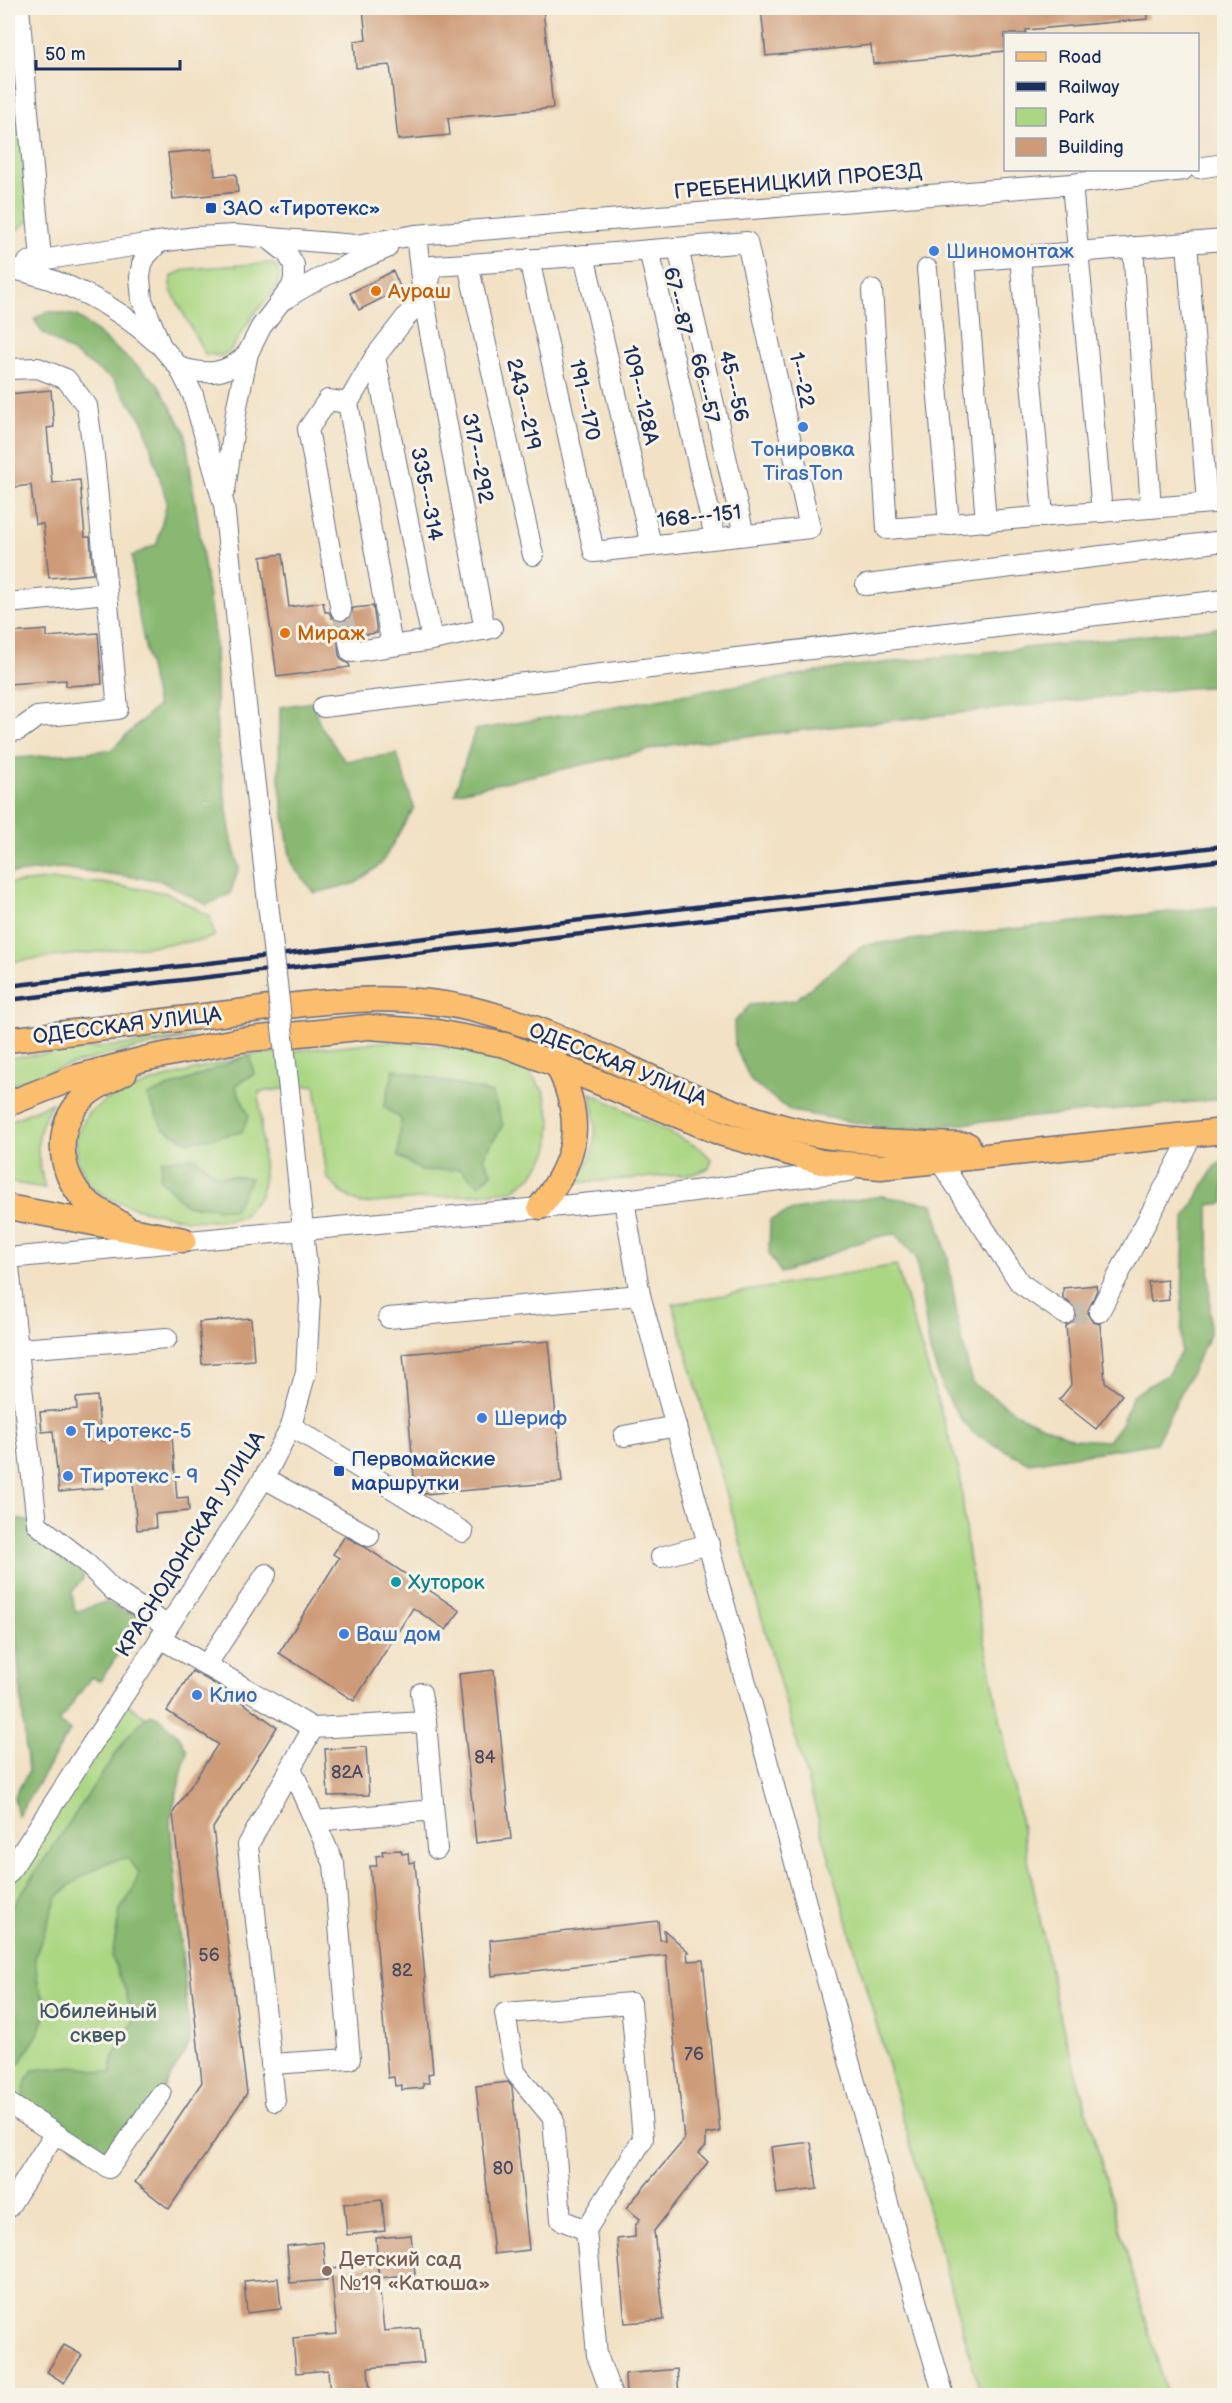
<svg xmlns="http://www.w3.org/2000/svg" width="1232" height="2403" viewBox="0 0 1232 2403" font-family="'Balsamiq Sans',sans-serif">
<style>
.green{fill:#abd783;stroke:#638370;stroke-width:1.5}
.forest{fill:#88b871;stroke:#527468;stroke-width:1.5}
.building{fill:#ce9b78}
.lines{fill:none;stroke-linecap:round;stroke-linejoin:round}
.minor-tunnel{stroke:#c7bdb0;stroke-width:20;stroke-dasharray:20 10;stroke-linecap:butt}
.minor-casing{stroke:#666d82;stroke-width:22}
.major-casing{stroke:#666d82;stroke-width:27}
.minor{stroke:#fff;stroke-width:20}
.major{stroke:#fbbd6e;stroke-width:24}
.rail{stroke:#1b2f5e;stroke-width:4.5}
.minor-bridge-casing{stroke:#666d82;stroke-width:22;stroke-linecap:butt}
.minor-bridge{stroke:#fff;stroke-width:20}
.transit-dot{fill:#1a4fb4;stroke:#f7f3e8;stroke-width:2}
.shop-dot{fill:#3f7fe0;stroke:#f7f3e8;stroke-width:2}
.food-dot{fill:#e8710a;stroke:#f7f3e8;stroke-width:2}
.culture-dot{fill:#0f9aa8;stroke:#f7f3e8;stroke-width:2}
.education-dot{fill:#8d6e63;stroke:#f7f3e8;stroke-width:2}
.labels{text-anchor:middle;stroke-width:6;stroke-linejoin:round;paint-order:stroke}
.number-label{font-size:18px;fill:#484a64}
.street-label{font-size:21px;fill:#1b2f5e;stroke:#f7f3e8}
.transit-label{font-size:21px;fill:#164399;stroke:#f7f3e8;text-anchor:start}
.shop-label{font-size:21px;fill:#366cbe;stroke:#f7f3e8;text-anchor:start}
.food-label{font-size:21px;fill:#c56008;stroke:#f7f3e8;text-anchor:start}
.culture-label{font-size:21px;fill:#0d838f;stroke:#f7f3e8;text-anchor:start}
.park-label{font-size:21px;fill:#3f5967;stroke:#f7f3e8}
.education-label{font-size:21px;fill:#785e54;stroke:#f7f3e8;text-anchor:start}
</style>
<rect width="100%" height="100%" fill="#f7f3e8"/>
<filter id="ink" filterUnits="userSpaceOnUse"><feTurbulence type="fractalNoise" baseFrequency=".0167" numOctaves="2"/><feDisplacementMap in="SourceGraphic" scale="12" xChannelSelector="R" yChannelSelector="G"/><feConvolveMatrix kernelMatrix="1 2 1 2 8 2 1 2 1" color-interpolation-filters="sRGB"/></filter>
<filter id="wash" filterUnits="userSpaceOnUse"><feTurbulence type="fractalNoise" baseFrequency=".008" numOctaves="4" result="noise"/><feDisplacementMap in="SourceGraphic" scale="24" xChannelSelector="R" yChannelSelector="G"/><feGaussianBlur stdDeviation="1.35" result="paint"/><feColorMatrix in="noise" values="0 0 0 0 0 0 0 0 0 0 0 0 0 0 0 0 0 1.4 0 .05"/><feComposite in="paint" operator="in"/></filter>
<g filter="url(#wash)">
<rect width="100%" height="100%" fill="#f2e1c4"/>
<g class="green">
<polygon points="20,112 29,221 8,237 8,113"/>
<polygon points="271,263 276,266 280,275 275,290 253,315 230,351 221,356 205,354 171,290 170,283 173,275 187,269"/>
<polygon points="47,880 101,883 167,893 210,916 214,936 204,940 8,962 8,884"/>
<path d="M195,1037C130,1049 69,1062 8,1086V1058Z"/>
<polygon points="390,1041 469,1050 507,1057 530,1073 544,1092 551,1120 549,1151 532,1176 512,1191 361,1204 343,1194 327,1178 315,1085 259,1092 264,1176 261,1195 242,1217 217,1221 187,1220 135,1208 111,1199 89,1185 77,1159 76,1135 88,1113 111,1097 158,1080 250,1055"/>
<path d="M591,1093L700,1148L712,1160L709,1168L694,1174L574,1183C579,1176 587,1168 590,1159C598,1138 595,1115 591,1093Z"/>
<path d="M52,1103C33,1134 36,1155 45,1188L8,1182V1122Z"/>
<polygon points="896,1265 960,1474 968,1556 1057,2006 1167,2395 981,2395 673,1304"/>
<polygon points="120,1700 161,1726 190,2042 161,2094 8,2103 8,1874"/>
</g>
<g class="forest">
<polygon points="48,311 77,316 157,383 185,432 215,640 217,741 231,837 239,868 230,894 207,905 159,880 60,868 8,874 8,759 111,750 157,706 136,602 132,556 157,544 167,502 143,421 113,380 42,332 34,319"/>
<polygon points="1224,627 1224,686 1189,688 676,744 455,793 475,730 846,667"/>
<polygon points="312,702 320,725 345,761 397,754 414,808 381,864 356,883 315,893 293,867 289,850 279,780 280,707"/>
<polygon points="1224,906 1224,1099 897,1130 791,1111 751,1081 735,1046 734,1022 750,1005 795,1000 863,945"/>
<polygon points="250,1055 254,1074 235,1085 249,1116 242,1132 188,1142 163,1128 147,1096"/>
<polygon points="394,1069 492,1093 503,1125 483,1157 492,1173 479,1185 460,1169 422,1171 398,1156 401,1119 384,1107"/>
<polygon points="195,1158 217,1175 251,1178 234,1210 186,1205 160,1179 162,1160"/>
<path d="M1224,1160V1203L1209,1205L1210,1334L1156,1443L1029,1463L973,1433L958,1415L943,1389L930,1351L916,1257L895,1234C855,1238 820,1262 781,1273L769,1254L770,1220L793,1210L881,1196L933,1204L948,1258L959,1328L972,1383L1023,1417L1074,1439L1108,1441L1121,1424L1133,1395L1167,1375L1181,1352L1184,1220L1214,1167Z"/>
<polygon points="18,1519 37,1524 84,1561 83,1579 72,1592 75,1612 105,1602 142,1619 100,1681 91,1677 59,1722 70,1731 18,1816 14,1797 28,1773 9,1562 9,1534"/>
<path d="M150,1714L160,1718L181,1739L187,1751L170,1821L190,2042L161,2094L109,2168L23,2113C23,2097 22,2083 33,2070L73,2066L111,2073C112,2053 122,2040 133,2023L126,1992L112,1957L120,1910L133,1890L139,1872L127,1858L108,1862L78,1879L57,1897L35,1957L38,1984L48,2008L40,2031L20,2063L8,2066V1913L130,1733Z"/>
</g>
<g id="blocks">
<g class="building">
<polygon points="363,8 543,8 553,108 448,118 450,135 398,140 390,65 356,68 354,41 366,40"/>
<polygon points="761,8 1147,8 1148,19 1026,30 1026,34 1005,34 1005,51 873,64 871,45 766,56"/>
<polygon points="212,149 215,176 236,174 238,192 173,199 168,153"/>
<polygon points="393,271 401,289 359,310 350,293"/>
<polygon points="51,390 54,427 47,428 52,483 80,480 85,537 90,537 93,574 49,578 43,524 35,524 31,485 8,488 8,394"/>
<polygon points="282,554 289,607 323,602 325,612 329,612 332,618 343,622 349,619 353,608 373,606 377,633 360,635 357,629 346,625 337,633 339,655 342,660 349,664 350,667 277,677 261,557"/>
<polygon points="47,630 47,637 98,633 102,684 66,686 66,680 8,684 8,633"/>
<polygon points="1167,1280 1169,1300 1151,1302 1148,1282"/>
<polygon points="1096,1285 1097,1290 1087,1313 1093,1322 1100,1324 1105,1382 1122,1395 1096,1429 1059,1400 1071,1385 1066,1326 1074,1321 1077,1314 1076,1308 1063,1298 1063,1288"/>
<polygon points="251,1318 254,1360 202,1364 199,1322"/>
<polygon points="549,1341 562,1482 425,1494 415,1488 403,1354"/>
<polygon points="97,1396 101,1441 172,1435 177,1498 188,1497 189,1511 155,1514 156,1528 137,1530 132,1469 101,1472 103,1488 59,1492 53,1431 42,1432 40,1412 77,1409 76,1398"/>
<polygon points="345,1536 365,1547 460,1611 446,1630 413,1608 354,1701 279,1653 339,1558 333,1554"/>
<polygon points="494,1670 511,1839 476,1843 459,1674"/>
<polygon points="192,1671 222,1688 277,1727 213,1828 247,2093 169,2209 135,2182 202,2082 173,1813 218,1744 167,1711"/>
<polygon points="366,1747 369,1795 328,1796 325,1749"/>
<polygon points="401,1850 402,1854 408,1853 409,1863 415,1862 433,2073 428,2074 429,2083 423,2083 423,2088 402,2090 402,2085 395,2086 394,2077 388,2078 370,1866 377,1866 376,1856 383,1855 382,1851"/>
<polygon points="658,1921 660,1940 665,1940 664,1930 689,1952 687,1952 688,1961 703,1960 720,2132 706,2134 706,2146 699,2153 708,2162 654,2231 664,2320 625,2323 617,2239 635,2237 635,2226 640,2219 626,2208 684,2140 666,1955 492,1976 490,1940"/>
<polygon points="508,2082 512,2087 529,2250 494,2254 476,2086"/>
<polygon points="811,2142 817,2189 777,2194 771,2147"/>
<polygon points="382,2200 385,2231 347,2235 344,2204"/>
<polygon points="411,2235 415,2274 379,2278 376,2238"/>
<polygon points="323,2242 327,2280 290,2283 287,2246"/>
<polygon points="377,2264 384,2331 420,2328 424,2363 368,2368 370,2396 330,2396 328,2370 296,2373 293,2338 337,2334 331,2269"/>
<polygon points="278,2278 281,2309 247,2313 244,2281"/>
<polygon points="64,2345 82,2355 64,2383 47,2372"/>
<polygon points="677,2369 679,2396 626,2396 625,2374"/>
</g>
</g>
</g>
<g filter="url(#ink)">
<use href="#blocks" fill-opacity="0" stroke="#666d82" stroke-width="1.5"/>
<g class="lines">
<g class="minor-tunnel">
<polyline points="341,610 348,637"/>
<polyline points="1065,1314 1099,1312"/>
</g>
<defs>
<g id="minor">
<polyline points="19,8 41,260"/>
<polyline points="1198,168 1224,164"/>
<polyline points="1072,184 1102,512"/>
<polyline points="416,235 423,295 485,630"/>
<polyline points="1187,243 1207,503"/>
<polyline points="1133,247 1151,508"/>
<polyline points="678,248 744,535"/>
<polyline points="649,250 715,537"/>
<polyline points="584,255 651,545"/>
<polyline points="1020,256 1043,517"/>
<polyline points="28,262 159,242"/>
<polyline points="468,264 533,555"/>
<path d="M8,268C64,279 113,303 156,342"/>
<polyline points="927,269 949,525"/>
<polyline points="872,290 887,529 1224,502"/>
<path d="M285,299C318,277 351,263 387,248"/>
<polyline points="375,357 432,640"/>
<path d="M179,367C206,376 228,375 248,353"/>
<polyline points="8,369 38,368 66,379 87,406 94,456 118,709 37,717 19,730 8,732"/>
<polyline points="225,490 237,406 248,353 261,327 291,288 294,280 294,265 287,253 268,238"/>
<polyline points="986,522 965,261 1224,240"/>
<polyline points="866,585 1224,541"/>
<polyline points="8,603 107,593"/>
<polyline points="341,610 308,429 328,400 348,403"/>
<polyline points="348,637 351,652 432,640 492,628"/>
<path d="M392,646L348,403L375,357L428,289L432,266C537,260 642,251 747,242L810,528L594,552L529,259"/>
<polyline points="323,707 1224,600"/>
<polyline points="267,894 224,505 193,395 179,367 161,346 142,300 140,277 142,264 146,256 159,242 196,237 235,235 356,245 416,235 1072,184 1183,170"/>
<polyline points="939,1160 1020,1283 1065,1314"/>
<polyline points="624,1200 640,1295 892,2218 944,2396"/>
<polyline points="8,1258 624,1200 849,1171"/>
<polyline points="8,1258 37,1524 84,1561 113,1590 168,1626"/>
<polyline points="1099,1312 1192,1135"/>
<polyline points="389,1318 640,1295"/>
<polyline points="19,1349 167,1338"/>
<polyline points="291,1426 463,1532"/>
<polyline points="624,1436 676,1426"/>
<polyline points="264,1478 369,1536"/>
<polyline points="661,1557 709,1544"/>
<polyline points="160,1638 313,1728 426,1722"/>
<polyline points="207,1664 266,1574"/>
<polyline points="421,1693 426,1722 437,1849"/>
<polyline points="315,1821 433,1810"/>
<polyline points="8,1874 264,1478 291,1426 306,1372 310,1299 290,1099"/>
<polyline points="271,2064 350,2059 334,1864 291,1768"/>
<polyline points="275,2101 248,1845 313,1728"/>
<polyline points="8,2103 109,2168 161,2094"/>
<polyline points="8,2208 55,2133"/>
<polyline points="586,2230 561,2220 553,2118 515,2072 505,2013 631,2003 643,2139 586,2230 597,2355 612,2396"/>
</g>
<g id="major">
<path d="M8,1040C81,1031 155,1022 229,1013C310,1003 390,990 471,1009C582,1035 680,1102 791,1129C849,1144 909,1143 968,1145"/>
<path d="M125,1072C111,1080 92,1088 82,1099C55,1127 58,1167 81,1196C90,1207 115,1219 127,1228"/>
<polyline points="8,1104 76,1077 148,1058 241,1040 368,1027 437,1032 505,1045 557,1065 723,1134 821,1162 881,1167 1224,1131"/>
<polyline points="8,1207 184,1240"/>
<path d="M540,1207C581,1156 584,1116 554,1058"/>
</g>
</defs>
<use href="#minor" class="minor-casing"/>
<use href="#major" class="major-casing"/>
<use href="#minor" class="minor"/>
<use href="#major" class="major"/>
<g class="rail">
<polyline points="8,986 1224,846"/>
<polyline points="8,1000 1224,860"/>
</g>
<defs>
<polyline id="minor-bridge" points="267,894 290,1099"/>
</defs>
<use href="#minor-bridge" class="minor-bridge-casing"/>
<use href="#minor-bridge" class="minor-bridge"/>
</g>
</g>
<g class="transit-dot">
<rect x="205" y="202" width="12" height="12" rx="3"/>
<rect x="333" y="1465" width="12" height="12" rx="3"/>
</g>
<g class="shop-dot">
<circle cx="934" cy="251" r="6"/>
<circle cx="803" cy="427" r="6"/>
<circle cx="482" cy="1418" r="6"/>
<circle cx="71" cy="1431" r="6"/>
<circle cx="68" cy="1476" r="6"/>
<circle cx="344" cy="1634" r="6"/>
<circle cx="197" cy="1695" r="6"/>
</g>
<g class="food-dot">
<circle cx="376" cy="291" r="6"/>
<circle cx="285" cy="633" r="6"/>
</g>
<circle class="culture-dot" cx="396" cy="1582" r="6"/>
<circle class="education-dot" cx="327" cy="2271" r="6"/>
<g class="labels">
<g class="number-label">
<text x="485" y="1763">84</text>
<text x="347" y="1778">82А</text>
<text x="209" y="1961">56</text>
<text x="402" y="1976">82</text>
<text x="694" y="2060">76</text>
<text x="503" y="2174">80</text>
</g>
<g class="street-label">
<text transform="translate(798 181) rotate(-5)" y="7">ГРЕБЕНИЦКИЙ ПРОЕЗД</text>
<text transform="translate(678 301) rotate(77)" y="7">67---87</text>
<text transform="translate(802 380) rotate(78)" y="7">1---22</text>
<text transform="translate(734 386) rotate(77)" y="7">45---56</text>
<text transform="translate(705 388) rotate(77)" y="7">66---57</text>
<text transform="translate(641 395) rotate(77)" y="7">109---128А</text>
<text transform="translate(585 400) rotate(78)" y="7">191---170</text>
<text transform="translate(524 404) rotate(77)" y="7">243---219</text>
<text transform="translate(478 458) rotate(79)" y="7">317---292</text>
<text transform="translate(427 494) rotate(79)" y="7">335---314</text>
<text transform="translate(699 516) rotate(-6)" y="7">168---151</text>
<text transform="translate(127 1025) rotate(-7)" y="7">ОДЕССКАЯ УЛИЦА</text>
<text transform="translate(618 1064) rotate(22)" y="7">ОДЕССКАЯ УЛИЦА</text>
<text transform="translate(190 1544) rotate(-58)" y="7">КРАСНОДОНСКАЯ УЛИЦА</text>
</g>
<g class="transit-label">
<text x="223" y="215">ЗАО «Тиротекс»</text>
<text x="351" y="1466">Первомайские<tspan x="351" dy="24">маршрутки</tspan></text>
</g>
<g class="shop-label">
<text x="946" y="258">Шиномонтаж</text>
<text x="803" y="456" text-anchor="middle">Тонировка<tspan x="803" dy="24">TirasTon</tspan></text>
<text x="494" y="1425">Шериф</text>
<text x="83" y="1438">Тиротекс-5</text>
<text x="80" y="1483">Тиротекс - 9</text>
<text x="356" y="1641">Ваш дом</text>
<text x="209" y="1702">Клио</text>
</g>
<g class="food-label">
<text x="388" y="298">Аураш</text>
<text x="297" y="640">Мираж</text>
</g>
<g class="culture-label">
<text x="408" y="1589">Хуторок</text>
</g>
<g class="park-label">
<text x="98" y="2018">Юбилейный<tspan x="98" dy="24">сквер</tspan></text>
</g>
<g class="education-label">
<text x="339" y="2266">Детский сад<tspan x="339" dy="24">№19 «Катюша»</tspan></text>
</g>
</g>
<rect width="1232" height="2403" fill="none" stroke="#f7f3e8" stroke-width="30"/>
<rect x="1004" y="33" width="195" height="138" fill="#f7f3e8" stroke="#9fa5b1" stroke-width="1.5"/>
<rect x="1016" y="52" width="30" height="9" fill="#fbbd6e" stroke="#9fa5b1" stroke-width="1.5"/>
<text x="1058" y="63" font-size="18" fill="#1b2f5e">Road</text>
<rect x="1016" y="82" width="30" height="9" fill="#1b2f5e" stroke="#9fa5b1" stroke-width="1.5"/>
<text x="1058" y="93" font-size="18" fill="#1b2f5e">Railway</text>
<rect x="1016" y="108" width="30" height="18" fill="#abd783" stroke="#9fa5b1" stroke-width="1.5"/>
<text x="1058" y="123" font-size="18" fill="#1b2f5e">Park</text>
<rect x="1016" y="138" width="30" height="18" fill="#ce9b78" stroke="#9fa5b1" stroke-width="1.5"/>
<text x="1058" y="153" font-size="18" fill="#1b2f5e">Building</text>
<path d="M36 60v9h144v-9" fill="none" stroke="#1b2f5e" stroke-width="3"/>
<text x="45" y="60" font-size="18" fill="#1b2f5e" stroke="#f7f3e8" stroke-width="4.5" paint-order="stroke">50 m</text>
</svg>
